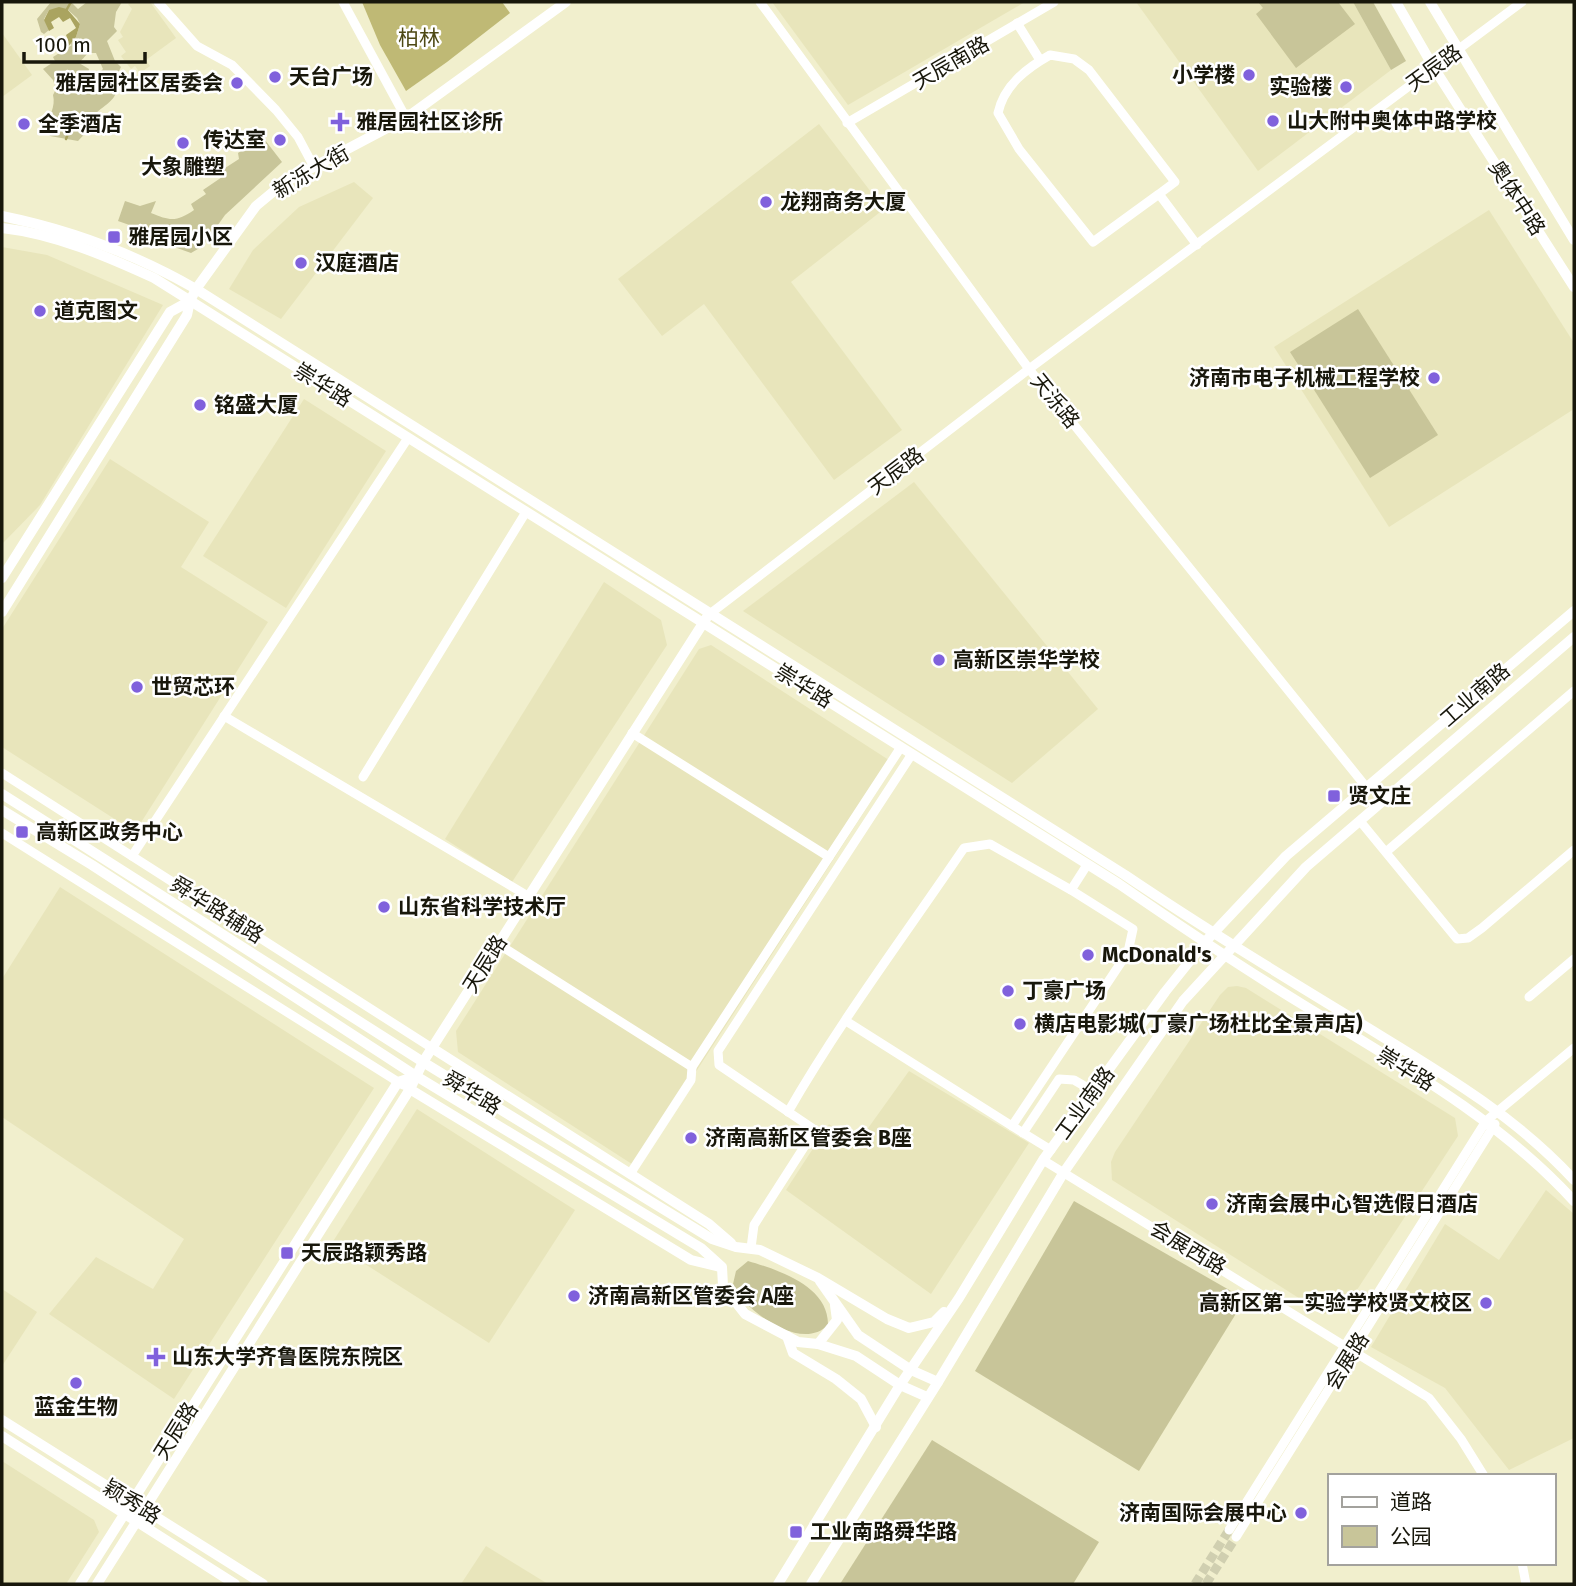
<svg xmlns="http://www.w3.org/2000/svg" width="1576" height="1586" viewBox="0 0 1576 1586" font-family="'Fira Sans','Noto Sans SC',sans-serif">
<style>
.built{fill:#e8e5bb}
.green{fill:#c8c599}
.forest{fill:#bfb975}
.water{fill:#aaa460}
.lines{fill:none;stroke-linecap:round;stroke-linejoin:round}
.stream{stroke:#aaa460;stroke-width:2.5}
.minor-tunnel{stroke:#d0cfb0;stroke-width:9;stroke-dasharray:9 4.5;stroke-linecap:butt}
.minor{stroke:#fff;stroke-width:9}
.major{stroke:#fff;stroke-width:10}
.poi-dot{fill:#8061dc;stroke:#fff;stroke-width:2.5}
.labels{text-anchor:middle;stroke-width:5;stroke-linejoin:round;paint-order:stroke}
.park-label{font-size:21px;fill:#4e4915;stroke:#fff}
.street-label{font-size:21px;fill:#18170b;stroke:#fff}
.poi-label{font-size:21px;font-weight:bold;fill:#18170b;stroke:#fff;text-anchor:start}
</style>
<rect width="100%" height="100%" fill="#f1efcd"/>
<g class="built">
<polygon points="131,2 150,2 176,38 146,60 150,66 140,73 135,66 131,69 121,56 126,52 118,40 123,37 120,32 132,9 128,4"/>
<polygon points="772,2 1025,2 848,105"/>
<polygon points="1136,2 1353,2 1391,70 1258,171"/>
<polygon points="2,33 32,75 2,97"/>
<polygon points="819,124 884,209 791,282 902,430 834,480 704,304 662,336 618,279"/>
<polygon points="354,182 373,198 281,319 229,289 253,250 299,207"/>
<polygon points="1489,210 1574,343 1574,409 1389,527 1274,347"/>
<polygon points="2,247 47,255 163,305 40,505 2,544"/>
<polygon points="304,399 386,451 286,608 203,556"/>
<polygon points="110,459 209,522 181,567 268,622 135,832 2,747 2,629"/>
<polygon points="914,482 1098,709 1012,783 743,611"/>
<polygon points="604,582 661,620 667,645 512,882 445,839"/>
<polygon points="711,645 895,764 635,1166 458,1052 456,1031 699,649"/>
<polygon points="60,887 374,1088 174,1399 49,1314 96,1257 153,1289 184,1239 2,1117 2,979"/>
<polygon points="1237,986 1246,988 1455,1118 1458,1136 1347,1305 1334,1314 1324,1314 1112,1180 1111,1162 1115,1152 1220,995 1228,987"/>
<polygon points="909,1071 1029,1143 931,1294 786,1190 829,1124 856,1145"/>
<polygon points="417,1109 575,1210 489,1343 332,1243"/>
<polygon points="1546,1190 1574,1214 1574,1438 1509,1470 1445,1388 1371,1347 1445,1224 1499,1260"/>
<polygon points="2,1289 37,1312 2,1366"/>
<polygon points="2,1461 94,1520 99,1532 66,1584 2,1584"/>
<polygon points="486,1546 548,1584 461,1584"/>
</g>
<g class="green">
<path d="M51,2H71L78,9L87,2H122L116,12L114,27L117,31L107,41L115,61L121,67L114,81L99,80L96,76L103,69L96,53H88L79,63L89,69L88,75H93L96,82L116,86C119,100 102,106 93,116L92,126L78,141L50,136L44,128C49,118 56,106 53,95L56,89L53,80L43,69L55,61L53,57L72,45L70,44L76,37L80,24L77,18L67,9L49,10L44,19L49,30L44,34L41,32L37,19Z"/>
<polygon points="1258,2 1338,2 1355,24 1296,68 1256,14 1263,8"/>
<polygon points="1353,2 1373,2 1406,61 1391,70"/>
<path d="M258,131L282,162L225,215L203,246L191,253L177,248L158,235L118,221L125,201L140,206L156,201L151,213C170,221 177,222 194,210L191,204L206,194L203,190L225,175L222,170L239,159L238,153L254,142L250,136Z"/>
<polygon points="1358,309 1438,435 1370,478 1290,352"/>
<polygon points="1074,1201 1245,1299 1139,1471 975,1371"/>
<path d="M748,1261C778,1270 829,1286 828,1325C805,1348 764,1322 745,1302C740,1297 737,1290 733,1284L736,1271Z"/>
<polygon points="932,1440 1099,1542 1073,1584 840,1584"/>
</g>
<polygon class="forest" points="362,2 502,2 510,13 447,62 406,91 380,45"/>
<polygon class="water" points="59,7 67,9 80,24 76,37 67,48 62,44 68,40 66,35 76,28 70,18 63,22 59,17 51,22 54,28 49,31 44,20 49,10"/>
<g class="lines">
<g class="stream">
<polyline points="67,9 71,2"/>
<polyline points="66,139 76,112"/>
</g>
<g class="minor-tunnel">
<polyline points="1195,1584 1229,1530"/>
<polyline points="1206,1584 1236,1537"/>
</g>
<g class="minor">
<polyline points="158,2 197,46 232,65 276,110 298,137 314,167"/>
<polyline points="343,2 406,118"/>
<polyline points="760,2 1029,369 1367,788"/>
<polyline points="1017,23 1040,60"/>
<polyline points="847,123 1054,2"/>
<path d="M1159,194L1093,242L1019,149L998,113C1004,85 1027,68 1050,55L1074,59L1089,70L1175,182L1159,194L1197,245"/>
<polyline points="711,613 1029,369 1522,2"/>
<polyline points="224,716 528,896"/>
<polyline points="632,733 829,857"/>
<polyline points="2,773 432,1048"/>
<polyline points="363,777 526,512"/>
<polyline points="1360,821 1457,939 1468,938 1482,928 1574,850"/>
<polyline points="2,833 403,1085"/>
<polyline points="1386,852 1574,691"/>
<polyline points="132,856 408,438"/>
<polyline points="1071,890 1087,865"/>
<polyline points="498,944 692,1067 901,747"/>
<polyline points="1529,997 1574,959"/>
<path d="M788,1112C841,1020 905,935 964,848L990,844L1071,890L1133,929L1128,952L1012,1126L846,1021"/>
<polyline points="1012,1126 1051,1150"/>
<polyline points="1023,1133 1059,1079 1074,1080 1093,1091"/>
<polyline points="1043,1160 1429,1398 1461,1439 1484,1476"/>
<polyline points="630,1174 691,1080 692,1067"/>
<polyline points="751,1248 754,1225 815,1130 719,1065 718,1051 912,754"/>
<polyline points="1229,1530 1486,1121 1574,1048"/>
<polyline points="1236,1537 1495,1124"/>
<polyline points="1522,1563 1526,1584"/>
</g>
<g class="major">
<polyline points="1396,2 1434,68 1574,287"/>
<polyline points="1430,2 1574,240"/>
<path d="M2,216C71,230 135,254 196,289L1125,875C1202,927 1281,975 1360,1023C1435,1069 1514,1114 1574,1180"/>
<path d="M2,228C55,234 106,256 154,278L1119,884C1180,926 1241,967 1305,1006C1400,1064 1498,1118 1574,1201"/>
<polyline points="2,578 170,312 190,301"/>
<polyline points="2,612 187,315 190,301 196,289 256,206 285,182 406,118 566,2"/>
<polyline points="2,794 423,1062 712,1239 736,1247 760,1250 818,1278 887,1319 909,1328 934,1322 944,1312"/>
<polyline points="2,810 92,865 416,1076 701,1248 722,1267 723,1286 745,1314 798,1342 818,1344 856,1356 900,1385 927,1397"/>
<polyline points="432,1048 709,1224 731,1243"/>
<polyline points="408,1088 691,1260 720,1267"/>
<polyline points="820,1281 858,1335 911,1370 938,1382"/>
<polyline points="787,1336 793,1353 836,1379 861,1399 876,1427"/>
<polyline points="818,1344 837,1320 835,1305"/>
<polyline points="2,1420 263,1584"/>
<polyline points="2,1436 235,1584"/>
<polyline points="80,1584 398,1082 416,1076"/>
<polyline points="97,1584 410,1089 423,1062 707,617"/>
<polyline points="778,1584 900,1385 959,1298 1043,1160 1165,992 1205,942 1286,856 1574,611"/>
<polyline points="811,1584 938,1382 1064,1172 1183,1001 1306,867 1574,637"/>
</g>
</g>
<g class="poi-dot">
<circle cx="1249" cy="75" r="7"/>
<circle cx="275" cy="77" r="7"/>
<circle cx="237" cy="83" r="7"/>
<circle cx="1346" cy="87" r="7"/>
<circle cx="1273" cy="121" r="7"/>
<path d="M336.5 111.5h7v7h7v7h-7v7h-7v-7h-7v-7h7z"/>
<circle cx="24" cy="124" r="7"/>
<circle cx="280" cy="140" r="7"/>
<circle cx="183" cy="143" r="7"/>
<circle cx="766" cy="202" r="7"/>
<rect x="107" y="230" width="14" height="14" rx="3.5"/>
<circle cx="301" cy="263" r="7"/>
<circle cx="40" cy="311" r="7"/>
<circle cx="1434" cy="378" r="7"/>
<circle cx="200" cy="405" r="7"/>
<circle cx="939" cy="660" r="7"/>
<circle cx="137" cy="687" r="7"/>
<rect x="1327" y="789" width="14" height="14" rx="3.5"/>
<rect x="15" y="825" width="14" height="14" rx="3.5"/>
<circle cx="384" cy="907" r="7"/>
<circle cx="1088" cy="955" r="7"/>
<circle cx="1008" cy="991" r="7"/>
<circle cx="1020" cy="1024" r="7"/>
<circle cx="691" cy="1138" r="7"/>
<circle cx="1212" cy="1204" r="7"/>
<rect x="280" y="1246" width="14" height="14" rx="3.5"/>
<circle cx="574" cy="1296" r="7"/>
<circle cx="1486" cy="1303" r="7"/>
<path d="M152.5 1346.5h7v7h7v7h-7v7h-7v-7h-7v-7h7z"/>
<circle cx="76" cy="1383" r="7"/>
<circle cx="1301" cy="1513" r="7"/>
<rect x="789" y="1525" width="14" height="14" rx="3.5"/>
</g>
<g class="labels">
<g class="park-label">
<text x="419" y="45">柏林</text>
</g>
<g class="street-label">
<text transform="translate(951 63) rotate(-30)" y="7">天辰南路</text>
<text transform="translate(1434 68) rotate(-36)" y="7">天辰路</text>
<text transform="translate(311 172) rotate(-30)" y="7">新泺大街</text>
<text transform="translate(1517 198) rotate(57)" y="7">奥体中路</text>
<text transform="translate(323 385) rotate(32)" y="7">崇华路</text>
<text transform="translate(1055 401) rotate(51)" y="7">天泺路</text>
<text transform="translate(896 471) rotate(-37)" y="7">天辰路</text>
<text transform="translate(804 686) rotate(32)" y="7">崇华路</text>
<text transform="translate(1475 695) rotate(-41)" y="7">工业南路</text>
<text transform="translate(217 910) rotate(32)" y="7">舜华路辅路</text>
<text transform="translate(485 964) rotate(-58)" y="7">天辰路</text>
<text transform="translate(1406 1069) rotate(32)" y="7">崇华路</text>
<text transform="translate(472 1093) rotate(31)" y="7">舜华路</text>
<text transform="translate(1085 1103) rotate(-54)" y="7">工业南路</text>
<text transform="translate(1188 1248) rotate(31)" y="7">会展西路</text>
<text transform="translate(1347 1361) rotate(-58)" y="7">会展路</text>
<text transform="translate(176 1431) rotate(-58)" y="7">天辰路</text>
<text transform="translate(132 1502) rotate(32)" y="7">颖秀路</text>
</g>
<g class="poi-label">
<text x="1235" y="82" text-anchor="end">小学楼</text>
<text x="289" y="84">天台广场</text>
<text x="223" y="90" text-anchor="end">雅居园社区居委会</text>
<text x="1332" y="94" text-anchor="end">实验楼</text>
<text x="1287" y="128">山大附中奥体中路学校</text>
<text x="356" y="129">雅居园社区诊所</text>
<text x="38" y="131">全季酒店</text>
<text x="266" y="147" text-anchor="end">传达室</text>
<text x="183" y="174" text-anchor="middle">大象雕塑</text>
<text x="780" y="209">龙翔商务大厦</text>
<text x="128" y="244">雅居园小区</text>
<text x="315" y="270">汉庭酒店</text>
<text x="54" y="318">道克图文</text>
<text x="1420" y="385" text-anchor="end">济南市电子机械工程学校</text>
<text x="214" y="412">铭盛大厦</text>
<text x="953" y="667">高新区崇华学校</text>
<text x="151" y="694">世贸芯环</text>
<text x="1348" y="803">贤文庄</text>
<text x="36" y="839">高新区政务中心</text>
<text x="398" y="914">山东省科学技术厅</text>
<text x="1102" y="962">McDonald's</text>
<text x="1022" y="998">丁豪广场</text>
<text x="1034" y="1031">横店电影城(丁豪广场杜比全景声店)</text>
<text x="705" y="1145">济南高新区管委会 B座</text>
<text x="1226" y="1211">济南会展中心智选假日酒店</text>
<text x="301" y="1260">天辰路颖秀路</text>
<text x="588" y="1303">济南高新区管委会 A座</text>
<text x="1472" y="1310" text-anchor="end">高新区第一实验学校贤文校区</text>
<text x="172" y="1364">山东大学齐鲁医院东院区</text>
<text x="76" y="1414" text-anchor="middle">蓝金生物</text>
<text x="1287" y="1520" text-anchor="end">济南国际会展中心</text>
<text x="810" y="1539">工业南路舜华路</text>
</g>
</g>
<rect width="1576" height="1586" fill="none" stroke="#18170b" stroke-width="7"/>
<rect x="1328" y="1474" width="228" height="91" fill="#ffffff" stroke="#a3a29d" stroke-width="2"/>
<rect x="1342" y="1497" width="35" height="10" fill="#ffffff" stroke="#a3a29d" stroke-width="2"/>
<text x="1390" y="1509" font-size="21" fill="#18170b">道路</text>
<rect x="1342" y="1526" width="35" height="21" fill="#c8c599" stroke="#a3a29d" stroke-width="2"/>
<text x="1390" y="1544" font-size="21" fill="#18170b">公园</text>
<path d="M24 52v10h121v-10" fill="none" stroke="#18170b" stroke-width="3.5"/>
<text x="35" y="52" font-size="21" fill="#18170b" stroke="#ffffff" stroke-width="5" paint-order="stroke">100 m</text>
</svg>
